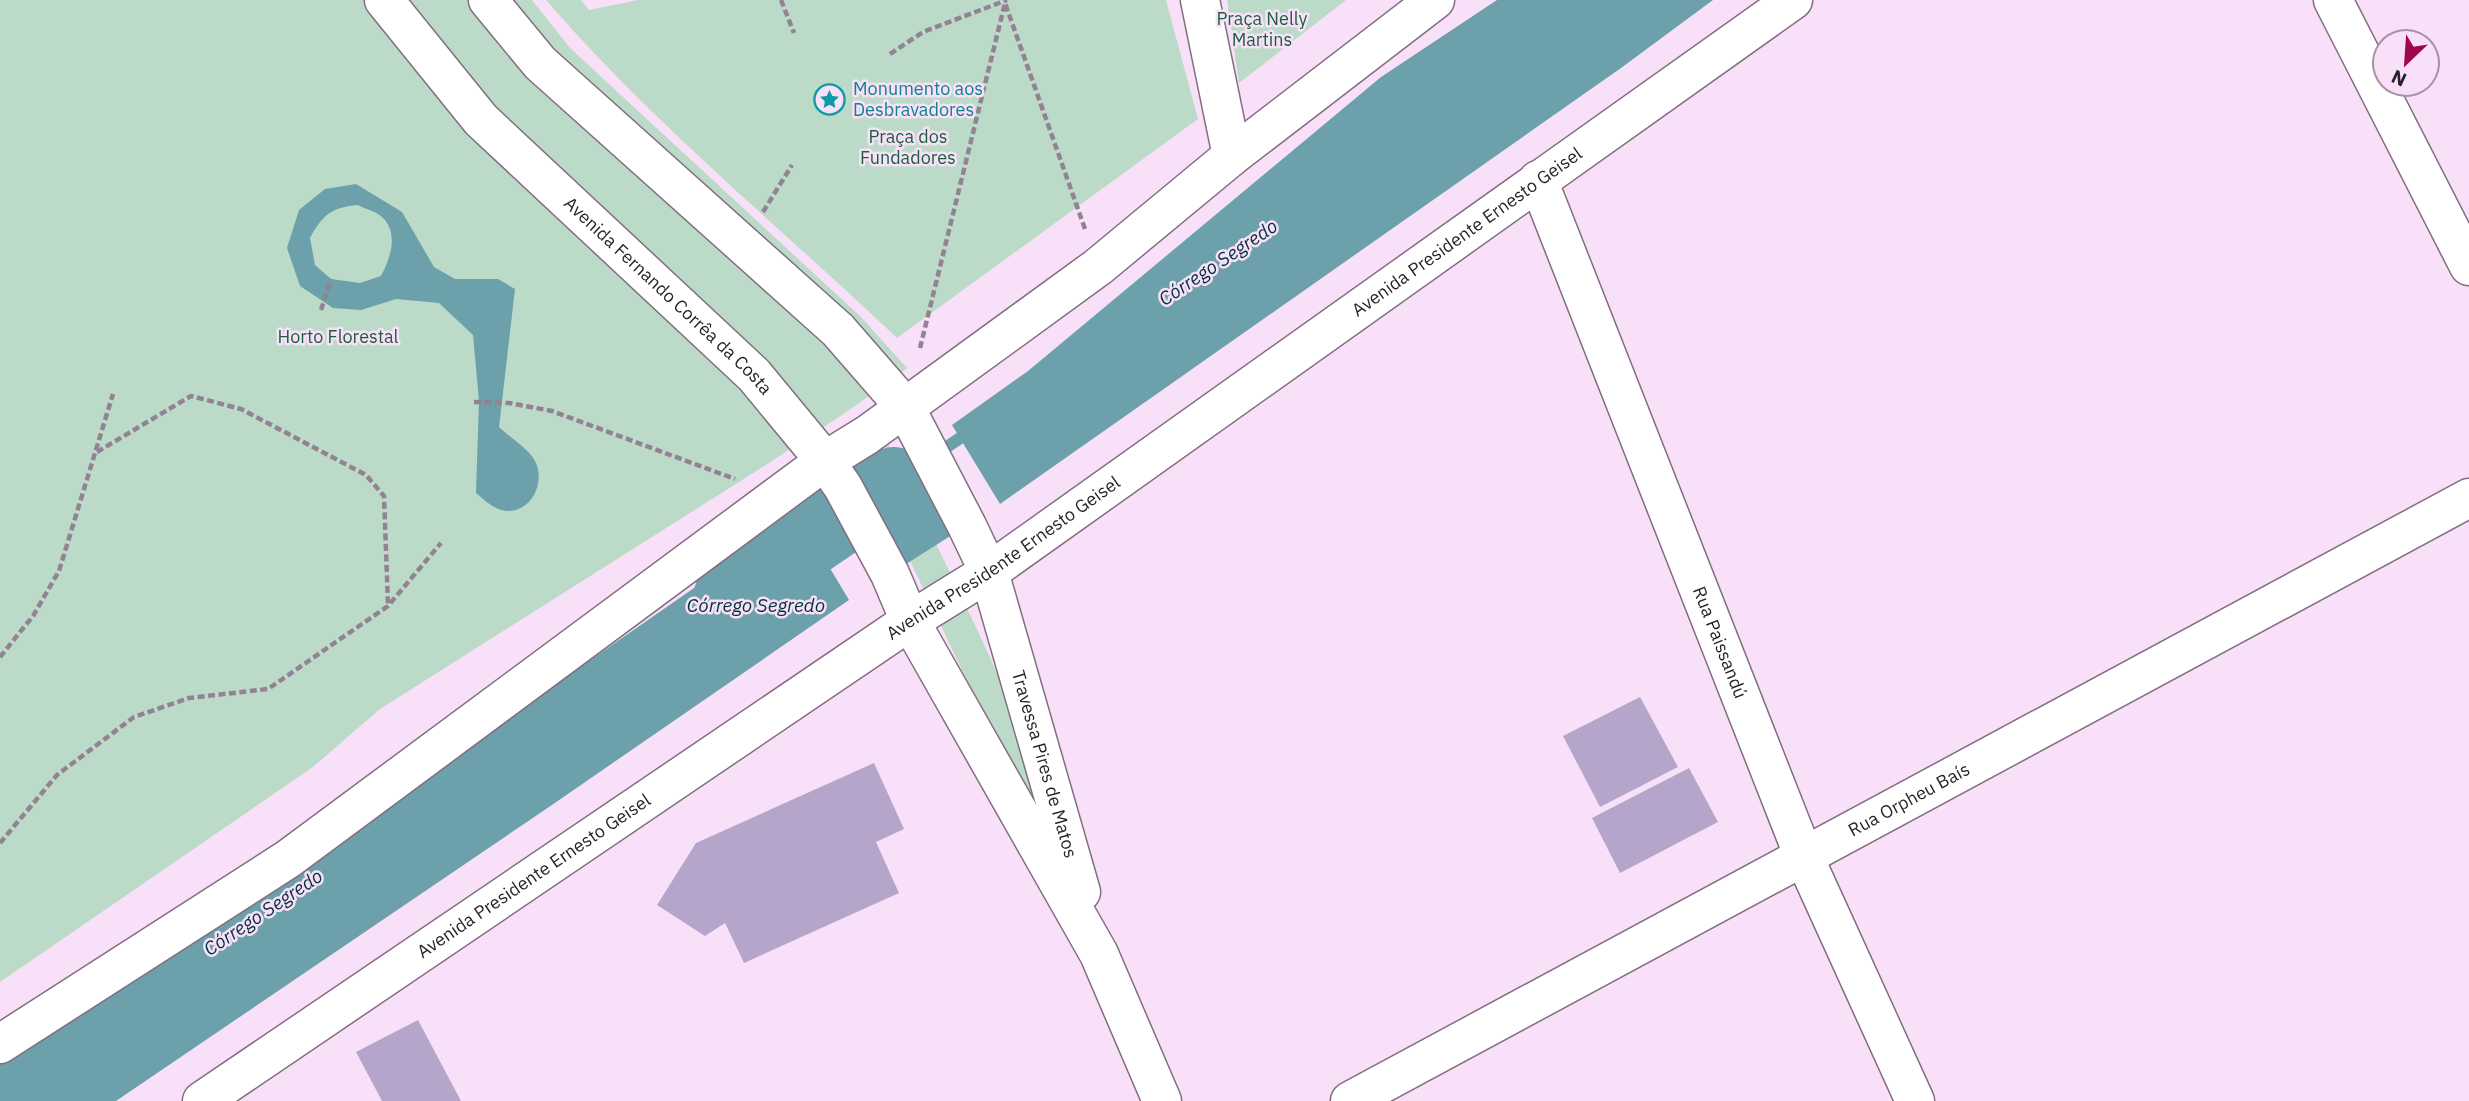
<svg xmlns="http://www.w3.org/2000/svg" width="2469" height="1101" viewBox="0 0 2469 1101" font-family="'IBM Plex Sans',sans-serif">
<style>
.green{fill:#bbdbc8}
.water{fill:#6ca0ab;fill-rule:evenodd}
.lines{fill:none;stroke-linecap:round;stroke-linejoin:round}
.stream{stroke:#6ca0ab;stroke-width:12}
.river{stroke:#6ca0ab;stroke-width:72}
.building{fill:#b6a5ca}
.minor-casing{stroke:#826d81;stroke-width:41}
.major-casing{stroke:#826d81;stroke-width:41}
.path{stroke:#928292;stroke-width:4.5;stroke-dasharray:7 3.5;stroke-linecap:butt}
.minor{stroke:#fff;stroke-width:38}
.major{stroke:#fff;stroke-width:38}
.labels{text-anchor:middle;stroke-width:5;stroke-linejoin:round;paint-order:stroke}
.park-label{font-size:18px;fill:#1b5f3e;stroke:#f8e1f8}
.culture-label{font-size:18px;fill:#0d838f;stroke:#f8e1f8;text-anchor:start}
.street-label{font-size:18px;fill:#281f28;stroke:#f8e1f8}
.water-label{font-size:19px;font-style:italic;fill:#00323b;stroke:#f8e1f8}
</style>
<rect width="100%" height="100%" fill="#f8e1f8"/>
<g class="green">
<polygon points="0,0 532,0 570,48 861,317 907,368 851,409 758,470 380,709 313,767 0,982"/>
<path d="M546,0H581L589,10L638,0H1166L1198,119L897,338C779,226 652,123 546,0Z"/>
<polygon points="1227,0 1346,0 1239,83"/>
<polygon points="889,445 983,642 1046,785 1023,798 861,458"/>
</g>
<g class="water">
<polygon points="1497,0 1713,0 1621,68 1000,504 952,425 1028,371 1381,77"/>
<path d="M356,184L402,212L434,267L455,279H498L515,289L499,427C509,437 528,448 535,461C545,480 534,510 509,511C495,511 486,501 476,493L479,401L473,335L439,303L396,299L361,310L333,308L300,286L287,248L299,210L325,189ZM358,205C365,209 378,212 383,218C399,234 390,259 381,276L360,283L331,279L315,265L310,238C322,216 331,207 358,205Z"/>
<polygon points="919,438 966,526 892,573 844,486"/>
<polygon points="800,518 849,600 549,807 116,1101 0,1101 0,1059 203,929 740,556"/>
</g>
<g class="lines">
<polyline class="stream" points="935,455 972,430"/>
<polyline class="river" points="730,594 894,483"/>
</g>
<g class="building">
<polygon points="1640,697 1678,767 1600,807 1563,736"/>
<polygon points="874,763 904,829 876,842 899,893 744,963 725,923 705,936 657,905 696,843"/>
<polygon points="1689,768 1718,822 1620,873 1592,818"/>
<polygon points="418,1020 461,1101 382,1101 356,1052"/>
</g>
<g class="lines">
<defs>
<g id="minor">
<polyline points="1200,0 1232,156"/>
<polyline points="2333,0 2469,266"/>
<path id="s1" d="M1538,180L1804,857L1915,1101"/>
<path id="s2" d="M989,572L1081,892"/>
<polyline points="910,621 1099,954 1162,1101"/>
<path id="s3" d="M1350,1101L2469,498"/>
</g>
<g id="major">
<path id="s4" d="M384,0L481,120L754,375L825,461L843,487L890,574L910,621"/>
<polyline points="488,0 540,63 838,330 905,407 967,526 989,572"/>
<polyline points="0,1044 288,859 779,495 825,461 867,435 1098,267 1232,156 1435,0"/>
<path id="s5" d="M202,1101L910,621L989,572L1793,0"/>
</g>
</defs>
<use href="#minor" class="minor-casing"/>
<use href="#major" class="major-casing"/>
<g class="path">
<polyline points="781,0 794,33"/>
<polyline points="890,54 923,32 1007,0"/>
<polyline points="763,212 792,165"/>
<polyline points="321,310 331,279"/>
<polyline points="920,348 1005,3 1085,229"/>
<polyline points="474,402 509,403 552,411 735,479"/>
<polyline points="97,452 191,396 241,409 366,475 384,496 388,605"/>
<polyline points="0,657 33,616 59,571 113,394"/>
<polyline points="0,843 57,775 134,717 189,698 268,689 388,606 441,543"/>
</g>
<use href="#minor" class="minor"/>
<use href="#major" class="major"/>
</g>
<defs>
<symbol id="sight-ring" viewBox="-11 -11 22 22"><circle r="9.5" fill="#f8e1f8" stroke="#0f9aa8" stroke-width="1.5"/><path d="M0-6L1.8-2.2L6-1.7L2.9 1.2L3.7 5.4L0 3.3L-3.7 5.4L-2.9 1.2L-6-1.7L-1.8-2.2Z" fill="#0f9aa8"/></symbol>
</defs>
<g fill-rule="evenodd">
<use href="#sight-ring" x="812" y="82" width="35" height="35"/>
</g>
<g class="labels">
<g class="park-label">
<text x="1262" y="25">Praça Nelly<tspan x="1262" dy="21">Martins</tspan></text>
<text x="908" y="143">Praça dos<tspan x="908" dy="21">Fundadores</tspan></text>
<text x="338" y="343">Horto Florestal</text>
</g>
<g class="culture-label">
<text x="853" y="95">Monumento aos<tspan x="853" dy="21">Desbravadores</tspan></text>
</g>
<g class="street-label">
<text dy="6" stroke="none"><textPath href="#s5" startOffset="1535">Avenida Presidente Ernesto Geisel</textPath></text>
<text dy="6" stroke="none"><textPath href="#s4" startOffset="411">Avenida Fernando Corrêa da Costa</textPath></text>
<text dy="6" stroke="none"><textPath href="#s5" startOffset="968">Avenida Presidente Ernesto Geisel</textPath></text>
<text dy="6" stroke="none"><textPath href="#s1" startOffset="497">Rua Paissandú</textPath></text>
<text dy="6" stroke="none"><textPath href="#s2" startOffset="200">Travessa Pires de Matos</textPath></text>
<text dy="6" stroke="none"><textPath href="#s3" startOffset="635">Rua Orpheu Baís</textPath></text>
<text dy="6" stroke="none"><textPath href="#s5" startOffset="401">Avenida Presidente Ernesto Geisel</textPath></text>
</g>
<g class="water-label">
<text transform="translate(1218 262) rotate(-34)" y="7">Córrego Segredo</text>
<text x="756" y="612">Córrego Segredo</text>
<text transform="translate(263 912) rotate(-34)" y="7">Córrego Segredo</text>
</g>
</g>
<g transform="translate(2406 63) rotate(205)"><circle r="33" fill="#f8e1f8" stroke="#a593a5" stroke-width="2"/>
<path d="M0-5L12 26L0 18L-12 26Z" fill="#9f074d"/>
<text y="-10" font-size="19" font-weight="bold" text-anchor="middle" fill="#281f28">N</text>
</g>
</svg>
